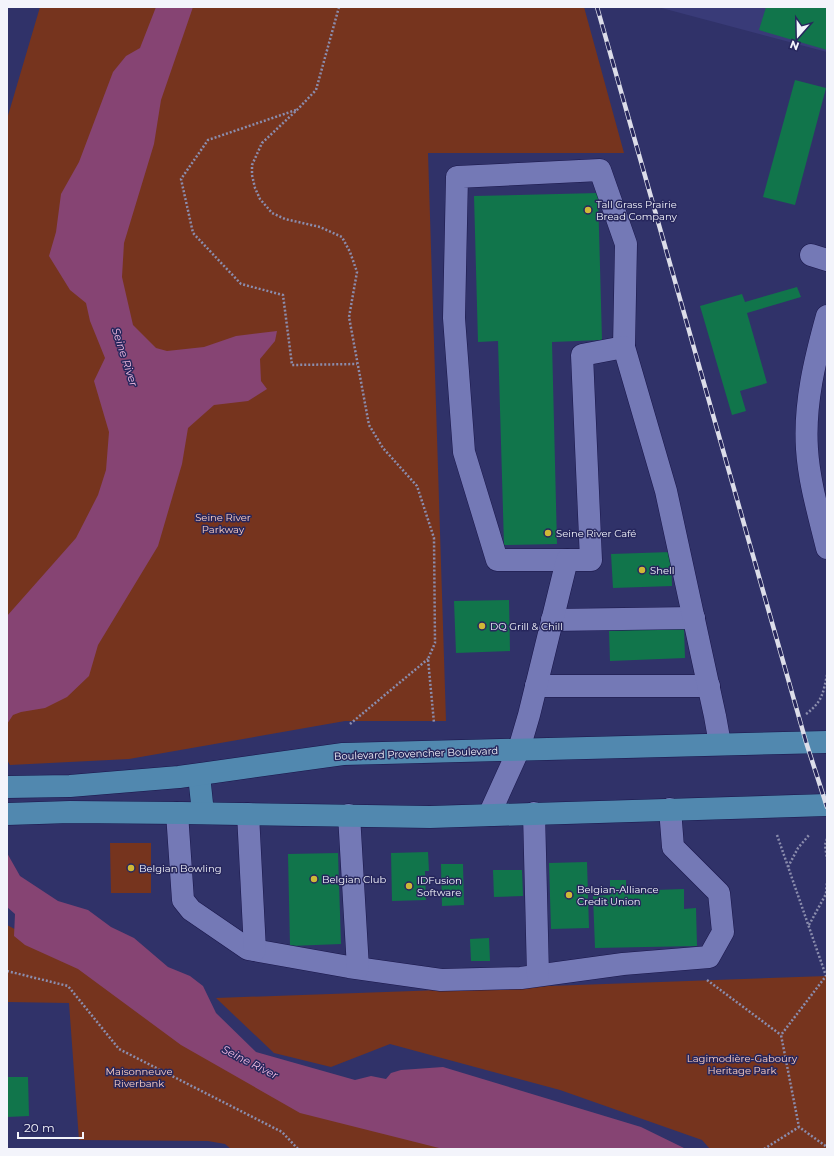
<svg xmlns="http://www.w3.org/2000/svg" width="834" height="1156" viewBox="0 0 834 1156" font-family="Montserrat,sans-serif">
<style>
.built{fill:#393b78}
.green{fill:#76341e}
.water{fill:#864473}
.building{fill:#11754b}
.lines{fill:none;stroke-linecap:round;stroke-linejoin:round}
.minor-casing{stroke:#1a174b;stroke-width:23}
.major-casing{stroke:#1a174b;stroke-width:23}
.path{stroke:#8b8dad;stroke-width:2.5;stroke-dasharray:2 2;stroke-linecap:butt}
.minor{stroke:#7479b6;stroke-width:22}
.major{stroke:#5188af;stroke-width:22}
.rail-casing{stroke:#dcdde9;stroke-width:4.5}
.rail{stroke:#27275d;stroke-width:3;stroke-dasharray:9;stroke-linecap:butt}
.poi-dot{fill:#cfb837;stroke:#27275d;stroke-width:1.5}
.labels{text-anchor:middle;stroke-width:3;stroke-linejoin:round;paint-order:stroke}
.poi-label{font-size:10px;fill:#f3f4fb;stroke:#27275d;text-anchor:start}
.park-label{font-size:10px;fill:#fdcfc1;stroke:#27275d}
.street-label{font-size:10px;fill:#f3f4fb;stroke:#27275d}
.water-label{font-size:11px;font-style:italic;fill:#f5bbe2;stroke:#27275d}
</style>
<rect width="100%" height="100%" fill="#303269"/>
<polygon class="built" points="658,7 827,7 827,52"/>
<g class="green">
<polygon points="40,7 584,7 624,153 428,153 446,721 345,721 129,759 10,765 7,760 7,119"/>
<polygon points="110,843 151,843 151,893 111,893"/>
<polygon points="7,925 72,959 307,1104 475,1149 231,1149 225,1144 208,1141 79,1140 69,1003 7,1002"/>
<polygon points="827,976 827,1149 710,1149 702,1140 560,1090 390,1044 331,1067 274,1053 216,998"/>
</g>
<g class="water">
<polygon points="156,7 193,7 161,100 154,144 124,243 122,277 133,325 156,348 167,351 204,347 236,336 277,331 275,341 260,359 261,381 267,389 248,401 214,405 188,428 182,464 158,546 98,645 89,676 67,697 45,708 21,712 13,715 7,724 7,737 7,616 76,538 98,495 106,470 109,432 94,381 105,358 90,321 86,303 70,290 49,256 56,232 61,194 79,162 113,72 126,56 140,48"/>
<polygon points="7,853 20,876 58,901 88,910 111,927 134,938 168,967 190,976 203,986 216,1013 256,1052 355,1080 371,1076 386,1079 391,1073 401,1070 443,1067 641,1127 686,1149 443,1149 300,1113 181,1045 78,969 25,945 14,936 15,914 7,907"/>
</g>
<g class="building">
<polygon points="766,7 827,7 827,50 759,30"/>
<polygon points="795,80 826,88 795,205 763,197"/>
<polygon points="598,193 602,340 552,342 557,544 504,545 498,341 478,342 474,196"/>
<polygon points="797,287 801,297 747,313 767,383 740,391 746,411 732,415 700,306 742,294 745,302"/>
<polygon points="671,552 672,586 613,588 611,554"/>
<polygon points="509,600 510,651 456,653 454,601"/>
<polygon points="684,628 685,658 610,661 609,631"/>
<polygon points="428,852 429,871 425,871 426,900 392,901 391,853"/>
<polygon points="338,853 341,944 290,946 288,854"/>
<polygon points="587,862 589,928 551,929 549,863"/>
<polygon points="441,864 463,864 464,905 442,906"/>
<polygon points="493,870 522,870 523,896 494,897"/>
<polygon points="610,880 626,880 626,891 684,889 684,909 696,908 697,946 595,948 593,896 610,895"/>
<polygon points="489,938 490,961 471,961 470,939"/>
<polygon points="7,1077 28,1077 29,1116 7,1117"/>
</g>
<g class="lines">
<defs>
<g id="minor">
<polyline points="811,255 827,260"/>
<path d="M827,316C815,359 804,404 807,449C809,482 819,515 827,548"/>
<polyline points="567,560 497,560 464,452 454,318 457,177 600,170 626,244 624,347"/>
<polyline points="552,620 694,618"/>
<polyline points="536,686 709,686"/>
<polyline points="177,813 183,900 191,910 248,949 349,967 441,980 521,978 623,964 709,957 723,932 719,893 673,847 670,809"/>
<polyline points="534,813 538,975"/>
<polyline points="248,814 255,950"/>
<polyline points="349,815 358,968"/>
<polyline points="489,815 519,749 529,715 567,560 591,560 582,355 624,347 666,491 715,716 720,744"/>
</g>
<g id="major">
<polyline points="199,775 203,813"/>
<polyline points="7,787 70,786 179,777 343,754 827,742"/>
<polyline points="7,814 70,812 182,813 430,817 827,805"/>
</g>
</defs>
<use href="#minor" class="minor-casing"/>
<use href="#major" class="major-casing"/>
<g class="path">
<polyline points="339,7 316,90 298,109 262,143 252,165 252,175 255,188 260,199 272,213 285,219 320,227 342,237 350,252 357,272 349,317 369,425 383,448 417,486 434,538 435,643 428,659 434,723"/>
<polyline points="296,110 208,140 181,179 193,233 241,284 283,295 292,365 357,364"/>
<path d="M806,714C822,702 823,694 827,675"/>
<polyline points="350,724 428,659"/>
<polyline points="777,835 826,976 781,1035 799,1127 827,1147"/>
<polyline points="827,839 825,845 827,859"/>
<polyline points="788,867 798,848 809,835"/>
<polyline points="809,925 826,894 827,882"/>
<polyline points="7,971 68,986 119,1049 282,1132 298,1149"/>
<polyline points="707,980 781,1035"/>
<polyline points="764,1149 799,1127"/>
</g>
<use href="#minor" class="minor"/>
<use href="#major" class="major"/>
<defs>
<polyline id="rail" points="597,7 806,742 827,807"/>
</defs>
<use href="#rail" class="rail-casing"/>
<use href="#rail" class="rail"/>
</g>
<g class="poi-dot">
<circle cx="588" cy="210" r="4"/>
<circle cx="548" cy="533" r="4"/>
<circle cx="642" cy="570" r="4"/>
<circle cx="482" cy="626" r="4"/>
<circle cx="131" cy="868" r="4"/>
<circle cx="314" cy="879" r="4"/>
<circle cx="409" cy="886" r="4"/>
<circle cx="569" cy="895" r="4"/>
</g>
<g class="labels">
<g class="poi-label">
<text x="596" y="208">Tall Grass Prairie<tspan x="596" dy="12">Bread Company</tspan></text>
<text x="556" y="537">Seine River Café</text>
<text x="650" y="574">Shell</text>
<text x="490" y="630">DQ Grill &amp; Chill</text>
<text x="139" y="872">Belgian Bowling</text>
<text x="322" y="883">Belgian Club</text>
<text x="417" y="884">IDFusion<tspan x="417" dy="12">Software</tspan></text>
<text x="577" y="893">Belgian-Alliance<tspan x="577" dy="12">Credit Union</tspan></text>
</g>
<g class="park-label">
<text x="223" y="521">Seine River<tspan x="223" dy="12">Parkway</tspan></text>
<text x="742" y="1062">Lagimodière-Gaboury<tspan x="742" dy="12">Heritage Park</tspan></text>
<text x="139" y="1075">Maisonneuve<tspan x="139" dy="12">Riverbank</tspan></text>
</g>
<g class="street-label">
<text transform="translate(416 753) rotate(-2)" y="4">Boulevard Provencher Boulevard</text>
</g>
<g class="water-label">
<text transform="translate(125 357) rotate(72)" y="4">Seine River</text>
<text transform="translate(250 1062) rotate(27)" y="4">Seine River</text>
</g>
</g>
<rect width="834" height="1156" fill="none" stroke="#f3f4fb" stroke-width="16"/>
<g transform="translate(798 36) rotate(200)" stroke="#27275d" stroke-width="3" paint-order="stroke">
<path d="M0-3L7 15L0 10L-7 15Z" fill="#f3f4fb"/>
<text y="-6" font-size="11" font-weight="bold" text-anchor="middle" fill="#f3f4fb">N</text>
</g>
<path d="M18 1132v6h65v-6" fill="none" stroke="#f3f4fb" stroke-width="2"/>
<text x="24" y="1132" font-size="12" fill="#f3f4fb" stroke="#27275d" stroke-width="3" paint-order="stroke">20 m</text>
</svg>
